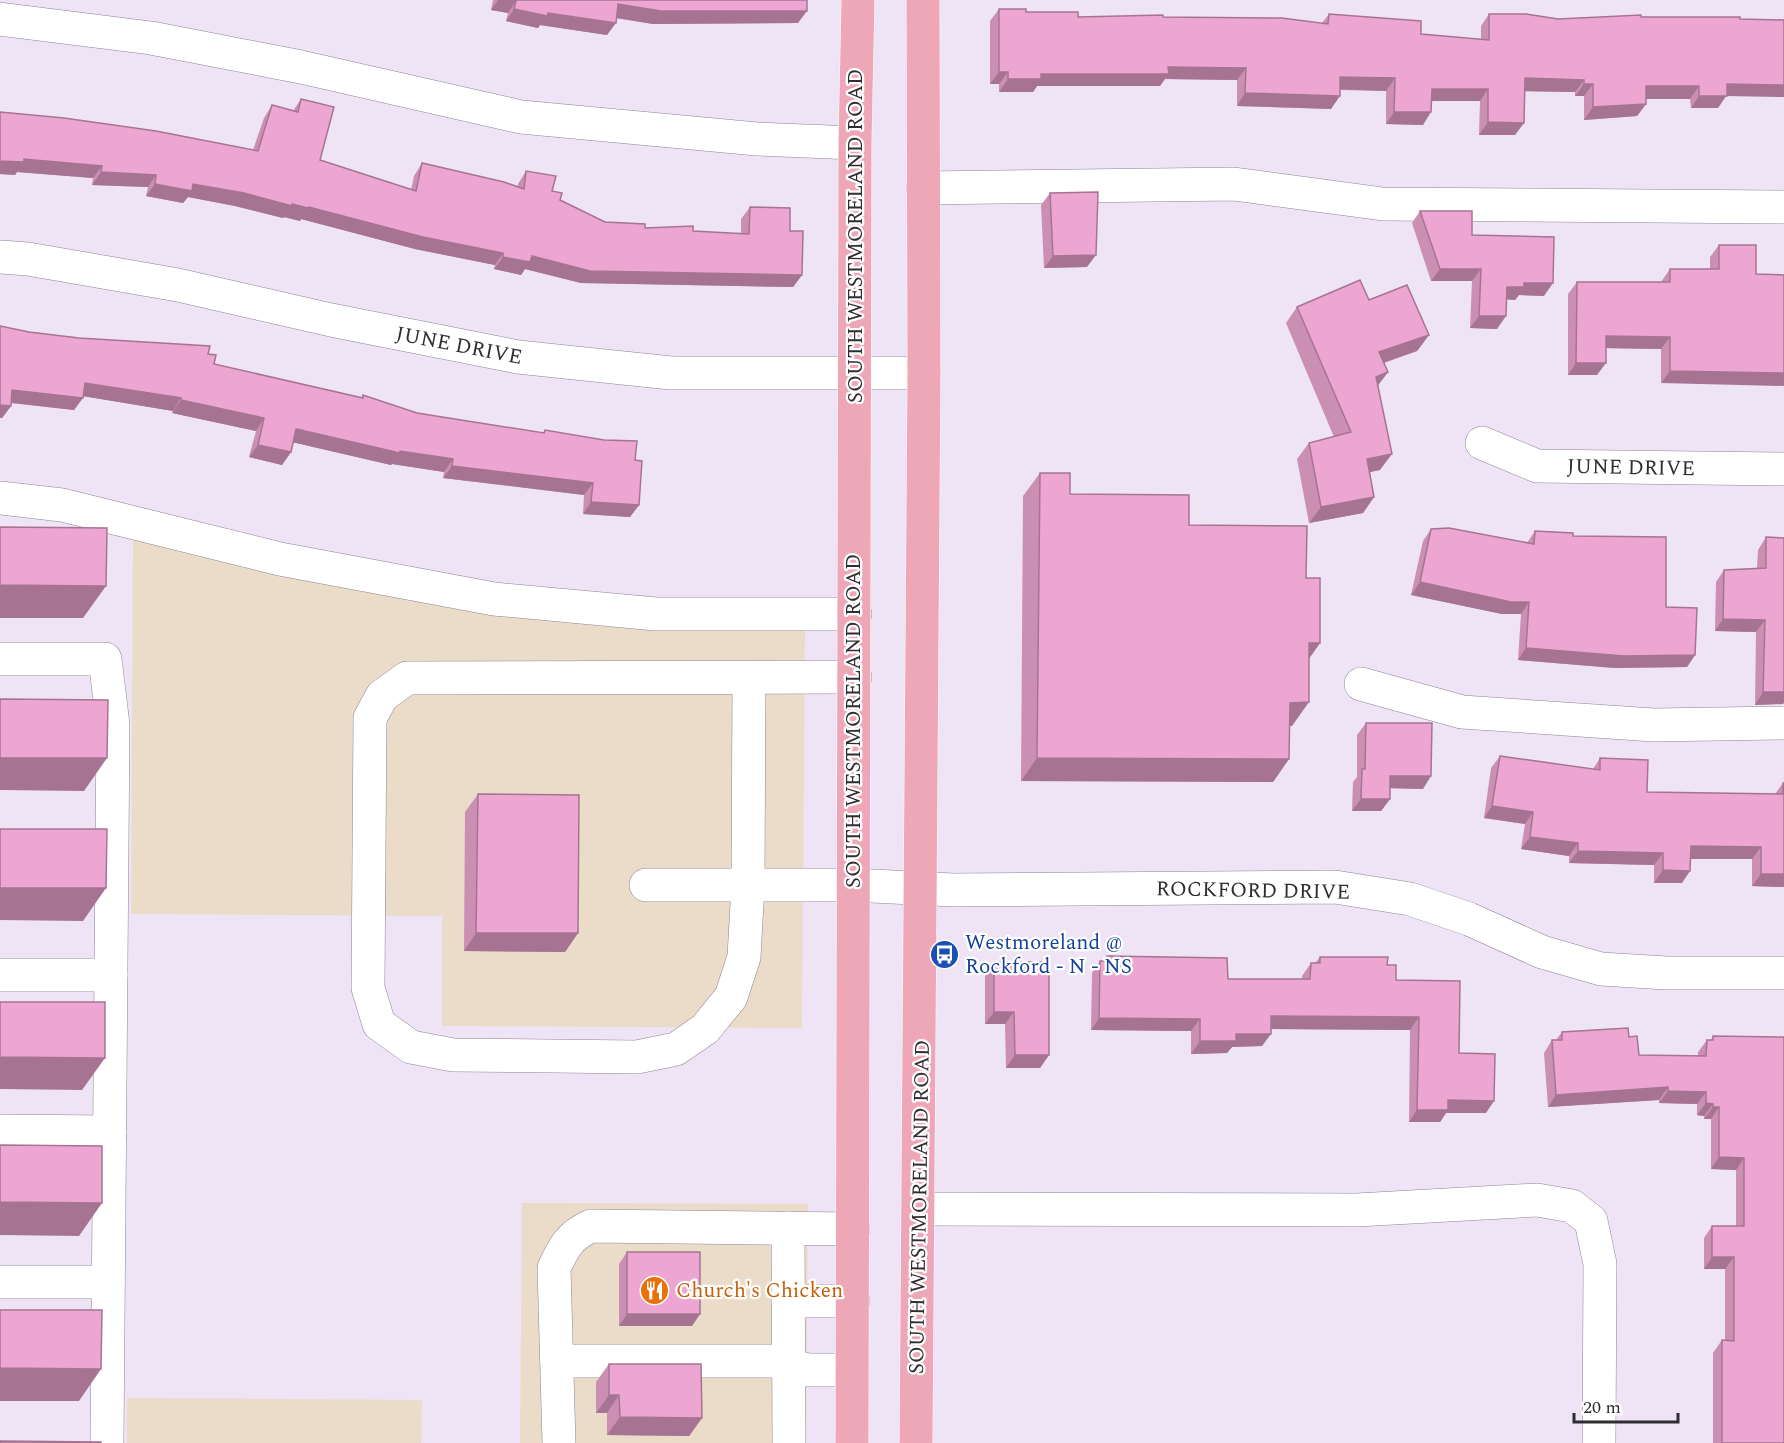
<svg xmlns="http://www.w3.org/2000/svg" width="1784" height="1443" viewBox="0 0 1784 1443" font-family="Spectral,serif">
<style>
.commercial{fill:#ebdcc9}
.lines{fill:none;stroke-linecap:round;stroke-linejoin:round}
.minor-casing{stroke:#8d8494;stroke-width:34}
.major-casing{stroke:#fff;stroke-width:34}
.minor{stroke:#fff;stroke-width:33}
.major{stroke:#eea7b6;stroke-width:33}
.wall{fill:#cc8fb4}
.shaded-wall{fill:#a67492}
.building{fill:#eda6d1;stroke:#a67492;stroke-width:1.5}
.labels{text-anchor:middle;stroke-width:4.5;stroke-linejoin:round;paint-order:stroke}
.street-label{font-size:21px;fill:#2f2c32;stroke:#fff}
.transit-label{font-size:21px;fill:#164399;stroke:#fff;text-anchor:start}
.food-label{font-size:21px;fill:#c56008;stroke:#fff;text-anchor:start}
</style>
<rect width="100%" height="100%" fill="#eee4f6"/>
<g class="commercial">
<polygon points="133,537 805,628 802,1028 442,1026 442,916 131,914"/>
<polygon points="522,1203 808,1204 806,1443 520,1443"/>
<polygon points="127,1398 422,1400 421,1443 127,1443"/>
</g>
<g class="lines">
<defs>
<g id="minor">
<polyline points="0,19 151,38 301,67 521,117 757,139 855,143"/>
<polyline points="923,188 1234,184 1383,204 1784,207"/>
<polyline points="0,257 28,259 178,285 331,320 518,357 671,373 924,373"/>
<polyline points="1482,443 1537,466 1784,469"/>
<polyline points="0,498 62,505 280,559 494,599 656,614 855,614"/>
<polyline points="0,659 105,659 113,725 107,1443"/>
<polyline points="749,678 748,886 744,957 731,997 705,1029 676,1049 637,1057 453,1055 411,1047 379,1024 368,988 370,718 382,696 407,678 855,677"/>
<polyline points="1361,684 1462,712 1654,725 1784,723"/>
<polyline points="646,885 852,885 953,890 1335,887 1410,899 1469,919 1542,952 1601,969 1666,973 1784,973"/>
<polyline points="0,975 111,975"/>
<polyline points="0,1131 110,1132"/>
<polyline points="919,1209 1357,1210 1537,1200 1572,1206 1591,1221 1600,1264 1599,1443"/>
<polyline points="788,1228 789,1443"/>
<polyline points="0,1282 108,1282"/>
<polyline points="788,1301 853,1301"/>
<polyline points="557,1361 773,1361 808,1370 852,1370"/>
<path d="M559,1443L554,1268C564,1247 569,1236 591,1226L853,1229"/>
</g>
<g id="major">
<polyline points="852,1443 855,143 858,0"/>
<polyline points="916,1443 924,373 923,0"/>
</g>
</defs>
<use href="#minor" class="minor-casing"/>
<use href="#major" class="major-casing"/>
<use href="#minor" class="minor"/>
<use href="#major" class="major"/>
</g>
<g class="wall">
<polygon points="493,0 807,0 798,23 653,24 616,18 607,35 540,25 538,28 506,21 508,13 491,10"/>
<polygon points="999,9 1078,17 1163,17 1322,23 1329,14 1421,34 1481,39 1481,26 1489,14 1558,19 1641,17 1726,96 1718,108 1691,108 1690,99 1646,99 1646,104 1637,116 1584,120 1584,96 1575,96 1575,92 1525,91 1515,135 1479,135 1480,101 1432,101 1423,125 1386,124 1386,91 1340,90 1331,109 1237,106 1237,80 1165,79 1160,86 1037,86 1033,92 999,92 999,84 990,84 990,21"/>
<polygon points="301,99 320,160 411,190 414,176 422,163 517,187 518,184 526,171 552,191 560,200 605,222 645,228 741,234 741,219 750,207 790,231 802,275 793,287 581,283 525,269 521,275 494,269 495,265 415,249 301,219 300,221 284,217 283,218 235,206 188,197 183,203 146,196 148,187 92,185 93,178 17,172 15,175 0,174 0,112 253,150 264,118 272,105 293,111"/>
<polygon points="1050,193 1087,267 1044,268 1041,205"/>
<polygon points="1420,211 1472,235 1544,296 1519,295 1515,300 1507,299 1497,329 1470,328 1472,281 1431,281 1412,223"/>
<polygon points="1719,245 1756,274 1661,383 1661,349 1606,348 1597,375 1568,375 1568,294 1577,282 1661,282 1670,269 1710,269 1710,257"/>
<polygon points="1369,300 1429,335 1417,351 1384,363 1388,372 1378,385 1380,470 1370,472 1374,497 1363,513 1309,523 1297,459 1309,443 1334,437 1286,323 1297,307"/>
<polygon points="0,326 29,332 208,354 214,364 361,398 363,395 417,413 543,433 545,430 635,460 639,505 630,517 583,514 584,495 443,478 444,472 392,464 391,465 293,442 291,452 282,465 249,457 256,431 172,413 173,411 83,396 74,410 11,403 11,406 2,418 0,418"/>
<polygon points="1040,473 1070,494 1189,525 1306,578 1320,643 1309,658 1292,726 1290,726 1289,759 1273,782 1021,781 1023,496"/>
<polygon points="1431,529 1527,543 1535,531 1573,536 1666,607 1695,655 1687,667 1615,668 1518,660 1521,614 1502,614 1411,595 1423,541"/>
<polygon points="1766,537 1783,704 1755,705 1756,632 1715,631 1716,582 1724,570 1757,568 1758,550"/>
<polygon points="1366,723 1423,789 1390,788 1390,799 1381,811 1352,811 1353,782 1357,777 1357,735"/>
<polygon points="1500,756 1593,769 1600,758 1647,792 1775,794 1783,783 1784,783 1784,887 1752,886 1752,859 1691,859 1682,883 1654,883 1654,865 1569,863 1569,856 1521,849 1525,824 1484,818 1491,768"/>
<polygon points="478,794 578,933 565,952 464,951 465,812"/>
<polygon points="1107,956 1228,979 1302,979 1302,976 1311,963 1315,963 1320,957 1387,965 1396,980 1459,1053 1486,1113 1446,1113 1440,1122 1409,1122 1410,1030 1271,1029 1262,1046 1232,1047 1227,1053 1191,1054 1191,1031 1091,1030 1092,973 1100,961 1104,961"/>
<polygon points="994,962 1049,1055 1040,1068 1006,1068 1005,1024 985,1024 985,974"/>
<polygon points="1562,1032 1629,1037 1639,1055 1698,1056 1698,1052 1707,1040 1711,1040 1713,1036 1784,1037 1784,1443 1713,1443 1713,1353 1722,1340 1725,1341 1725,1269 1704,1269 1704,1238 1712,1226 1736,1226 1736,1170 1711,1169 1711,1119 1704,1119 1704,1116 1697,1115 1697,1104 1659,1103 1659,1100 1548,1107 1544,1053 1552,1040 1556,1040"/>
<polygon points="627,1252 700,1314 692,1326 619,1326 619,1264"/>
<polygon points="609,1364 702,1418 689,1436 607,1435 607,1413 596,1413 596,1382"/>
</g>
<g class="shaded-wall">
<polygon points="498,0 512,0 516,1 508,13 491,10"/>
<polygon points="618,4 807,11 798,23 653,24 610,17"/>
<polygon points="514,9 548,13 616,23 607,35 540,25 538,28 506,21"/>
<polygon points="1168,67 1246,68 1237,80 1165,79 1160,86 1037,86 1033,92 999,92 1008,79 1041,74"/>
<polygon points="999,72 1008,72 999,84 990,84"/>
<polygon points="1340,77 1395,78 1386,91 1331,89"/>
<polygon points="1525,78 1584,80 1575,92 1516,91"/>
<polygon points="1584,84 1593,84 1584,96 1575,96"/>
<polygon points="1727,84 1784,85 1784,97 1726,96 1718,108 1691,108 1699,96"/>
<polygon points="1646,86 1699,86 1690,99 1637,99"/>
<polygon points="1432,89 1488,89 1480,101 1423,101"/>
<polygon points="1245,93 1340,96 1331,109 1237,106"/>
<polygon points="1646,104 1637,116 1584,120 1593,107"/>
<polygon points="1394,112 1431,112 1423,125 1386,124"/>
<polygon points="1488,122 1524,123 1515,135 1479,135"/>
<polygon points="24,159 102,166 93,178 17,172 15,175 0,174 0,161"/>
<polygon points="101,172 156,175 148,187 92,185"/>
<polygon points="155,184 193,184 244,193 292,204 309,207 503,253 495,265 415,249 301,219 300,221 284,217 283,218 235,206 188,197 183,203 146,196"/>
<polygon points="1096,255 1087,267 1044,268 1053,256"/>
<polygon points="532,256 802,275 793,287 581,283 525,269 521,275 494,269 503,257"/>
<polygon points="1440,269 1481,269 1472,281 1431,281"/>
<polygon points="1524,283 1553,283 1544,296 1519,295 1515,300 1498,299 1507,287"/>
<polygon points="1479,316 1506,316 1497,329 1470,328"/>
<polygon points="1429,335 1417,351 1368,368 1379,352"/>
<polygon points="1606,336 1670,337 1661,349 1597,348"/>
<polygon points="1576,363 1606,363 1597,375 1568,375"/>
<polygon points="1670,371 1784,373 1784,386 1661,383"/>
<polygon points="1388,372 1376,388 1376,377"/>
<polygon points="85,383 181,398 173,411 76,395"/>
<polygon points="12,390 83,398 74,410 4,402"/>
<polygon points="181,400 264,418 256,431 172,413"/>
<polygon points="0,405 11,406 2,418 0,418"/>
<polygon points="296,429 400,451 453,459 444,472 392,464 391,465 287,441"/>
<polygon points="258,445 291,452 282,465 249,457"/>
<polygon points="1392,454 1380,470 1356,475 1367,459"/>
<polygon points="452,466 593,483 584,495 443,478"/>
<polygon points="1374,497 1363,513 1309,523 1321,507"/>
<polygon points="591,502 639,505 630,517 583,514"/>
<polygon points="1420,582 1529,602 1521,614 1502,614 1411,595"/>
<polygon points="0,585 106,586 83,618 0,618"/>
<polygon points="1723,619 1765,620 1756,632 1715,631"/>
<polygon points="1309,643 1320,643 1304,666"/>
<polygon points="1526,648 1695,655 1687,667 1615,668 1518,660"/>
<polygon points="1763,692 1784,692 1784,703 1783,704 1755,705"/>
<polygon points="1309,702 1292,726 1273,726 1290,703"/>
<polygon points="0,758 107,758 84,791 0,790"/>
<polygon points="1037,758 1289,759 1273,782 1021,781"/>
<polygon points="1390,776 1431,776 1423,789 1382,788"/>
<polygon points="1361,799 1390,799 1381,811 1352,811"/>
<polygon points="1492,806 1533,812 1525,824 1484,818"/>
<polygon points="1530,837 1578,843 1569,856 1521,849"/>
<polygon points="1691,846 1761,847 1752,859 1682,859"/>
<polygon points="1578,851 1663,853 1654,865 1569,863"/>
<polygon points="1663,870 1690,871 1682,883 1654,883"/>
<polygon points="1761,874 1784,874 1784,887 1752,886"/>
<polygon points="0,888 106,888 83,921 0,920"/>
<polygon points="476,933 578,933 565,952 464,951"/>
<polygon points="994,1012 1014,1012 1005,1024 985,1024"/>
<polygon points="1271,1016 1419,1017 1410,1030 1262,1029"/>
<polygon points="1099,1018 1200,1019 1191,1031 1091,1030"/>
<polygon points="1236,1034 1271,1034 1262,1046 1232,1047 1227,1053 1191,1054 1200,1041"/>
<polygon points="1015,1055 1049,1055 1040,1068 1006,1068"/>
<polygon points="0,1057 105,1058 82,1090 0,1089"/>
<polygon points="1668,1087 1659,1100 1548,1107 1556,1095"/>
<polygon points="1668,1091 1706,1092 1697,1104 1659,1103"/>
<polygon points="1448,1100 1494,1101 1486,1113 1446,1113 1440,1122 1409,1122 1417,1110"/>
<polygon points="1706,1103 1713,1104 1704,1116 1697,1115"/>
<polygon points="1713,1107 1719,1107 1711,1119 1704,1119"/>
<polygon points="1719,1157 1744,1158 1736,1170 1711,1169"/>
<polygon points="0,1202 102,1203 79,1236 0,1235"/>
<polygon points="1712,1257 1734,1257 1725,1269 1704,1269"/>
<polygon points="627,1314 700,1314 692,1326 619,1326"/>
<polygon points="0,1368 101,1369 79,1401 0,1401"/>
<polygon points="609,1395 619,1395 607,1413 596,1413"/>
<polygon points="620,1417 702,1418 689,1436 607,1435"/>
</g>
<g class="building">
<polygon points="512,0 807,0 807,11 661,11 618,4 616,23 548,13 547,16 514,9 516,1"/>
<polygon points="999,9 1026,9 1026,12 1078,12 1078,17 1163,15 1163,17 1282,18 1328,24 1329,14 1421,21 1421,34 1489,40 1489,14 1526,14 1558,19 1641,15 1641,17 1740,17 1740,19 1784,20 1784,85 1727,84 1727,96 1699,96 1699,86 1646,86 1646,104 1593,107 1593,84 1584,84 1584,80 1525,78 1524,123 1488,122 1488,89 1432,89 1431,112 1394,112 1395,78 1340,77 1340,96 1245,93 1246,68 1168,67 1169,74 1041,74 1041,79 1008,79 1008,72 999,72"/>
<polygon points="301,99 334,107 320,160 416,191 422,163 504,182 524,189 526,171 556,176 552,191 562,193 560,200 605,222 645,224 645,228 693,226 693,231 749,234 750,207 790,208 790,231 803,231 802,275 590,271 532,256 530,262 503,257 503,253 423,237 309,207 308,208 292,204 292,206 244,193 193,184 192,191 155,184 156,175 101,172 102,166 24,159 24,162 0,161 0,112 64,118 156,131 258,151 272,105 298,112"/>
<polygon points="1098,192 1096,255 1053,256 1050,193"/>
<polygon points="1420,211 1472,211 1472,235 1554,237 1553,283 1524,283 1524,287 1507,287 1506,316 1479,316 1481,269 1440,269"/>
<polygon points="1719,245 1756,245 1756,274 1784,275 1784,373 1670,371 1670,337 1606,336 1606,363 1576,363 1577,282 1670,282 1670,269 1719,269"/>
<polygon points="1360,280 1369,300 1407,285 1429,335 1379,352 1388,372 1376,377 1392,454 1367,459 1374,497 1321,507 1309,443 1351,432 1297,307"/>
<polygon points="0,326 29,332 79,338 210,346 208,354 216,355 214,364 363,398 363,395 417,413 544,433 545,430 604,440 637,441 635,460 642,461 639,505 591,502 593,483 452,466 453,459 400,451 400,453 296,429 291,452 258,445 264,418 181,400 181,398 85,383 83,398 12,390 11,406 0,405"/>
<polygon points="1040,473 1070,473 1070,494 1189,495 1189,525 1307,526 1306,578 1320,578 1320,643 1309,643 1309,702 1290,703 1289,759 1037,758"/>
<polygon points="0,527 107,528 106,586 0,585"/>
<polygon points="1449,528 1534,544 1535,531 1573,533 1573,536 1666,537 1666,607 1697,608 1695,655 1624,656 1526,648 1529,602 1511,602 1420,582 1431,529"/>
<polygon points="1766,537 1784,538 1784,692 1763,692 1765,620 1723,619 1724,570 1766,568"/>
<polygon points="0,699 108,700 107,758 0,758"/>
<polygon points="1366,723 1432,723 1431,776 1390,776 1390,799 1361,799 1362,769 1365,769"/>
<polygon points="1500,756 1600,770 1600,758 1648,760 1647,792 1783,794 1783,783 1784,783 1784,874 1761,874 1761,847 1691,846 1690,871 1663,870 1663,853 1578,851 1578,843 1530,837 1533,812 1492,806"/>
<polygon points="478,794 579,795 578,933 476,933"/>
<polygon points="0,829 107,829 106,888 0,888"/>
<polygon points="1107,956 1227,958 1228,979 1310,979 1311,963 1320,963 1320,957 1388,957 1387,965 1396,965 1396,980 1460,981 1459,1053 1495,1054 1494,1101 1448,1100 1448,1110 1417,1110 1419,1017 1271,1016 1271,1034 1236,1034 1236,1041 1200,1041 1200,1019 1099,1018 1100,961 1107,961"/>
<polygon points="994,962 1049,962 1049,1055 1015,1055 1014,1012 994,1012"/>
<polygon points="0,1002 105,1002 105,1058 0,1057"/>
<polygon points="1628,1028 1629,1037 1637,1036 1639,1055 1706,1056 1707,1040 1713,1040 1713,1036 1784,1037 1784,1443 1722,1443 1722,1340 1734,1341 1734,1257 1712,1257 1712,1226 1744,1226 1744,1158 1719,1157 1719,1107 1713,1107 1713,1104 1706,1103 1706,1092 1668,1091 1668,1087 1556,1095 1552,1040 1562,1040 1562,1032"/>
<polygon points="0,1145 102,1146 102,1203 0,1202"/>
<rect x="627" y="1252" width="73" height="62"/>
<polygon points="0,1310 102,1310 101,1369 0,1368"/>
<polygon points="609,1364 701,1364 702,1418 620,1417 619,1395 609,1395"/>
<polygon points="0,1441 101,1442 101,1443 0,1443"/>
</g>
<defs>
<symbol id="bus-disc" viewBox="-11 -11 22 22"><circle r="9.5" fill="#1a4fb4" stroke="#fff"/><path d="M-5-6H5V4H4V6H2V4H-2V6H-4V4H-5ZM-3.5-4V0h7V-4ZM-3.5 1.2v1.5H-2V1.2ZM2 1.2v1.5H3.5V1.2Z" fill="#fff"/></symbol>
<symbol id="restaurant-disc" viewBox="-11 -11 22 22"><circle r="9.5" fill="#e8710a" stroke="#fff"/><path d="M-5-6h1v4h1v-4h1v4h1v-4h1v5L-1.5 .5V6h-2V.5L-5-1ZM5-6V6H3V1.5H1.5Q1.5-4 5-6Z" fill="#fff"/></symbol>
</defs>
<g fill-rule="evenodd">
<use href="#bus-disc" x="928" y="938" width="33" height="33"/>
<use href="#restaurant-disc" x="638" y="1274" width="33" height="33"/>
</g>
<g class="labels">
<g class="street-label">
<text transform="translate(855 236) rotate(-90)" y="7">SOUTH WESTMORELAND ROAD</text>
<text transform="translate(459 345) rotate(11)" y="7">JUNE DRIVE</text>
<text transform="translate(1631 467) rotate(1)" y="7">JUNE DRIVE</text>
<text transform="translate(853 721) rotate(-90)" y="7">SOUTH WESTMORELAND ROAD</text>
<text transform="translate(1253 890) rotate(1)" y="7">ROCKFORD DRIVE</text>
<text transform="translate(919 1207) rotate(-89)" y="7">SOUTH WESTMORELAND ROAD</text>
</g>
<g class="transit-label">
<text x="965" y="949">Westmoreland @<tspan x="965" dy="24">Rockford - N - NS</tspan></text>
</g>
<g class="food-label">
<text x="676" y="1297">Church's Chicken</text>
</g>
</g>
<path d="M1574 1413v9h104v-9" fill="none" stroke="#2f2c32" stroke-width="3"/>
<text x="1583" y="1413" font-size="18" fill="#2f2c32" stroke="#ffffff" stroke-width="4.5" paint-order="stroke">20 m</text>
</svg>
